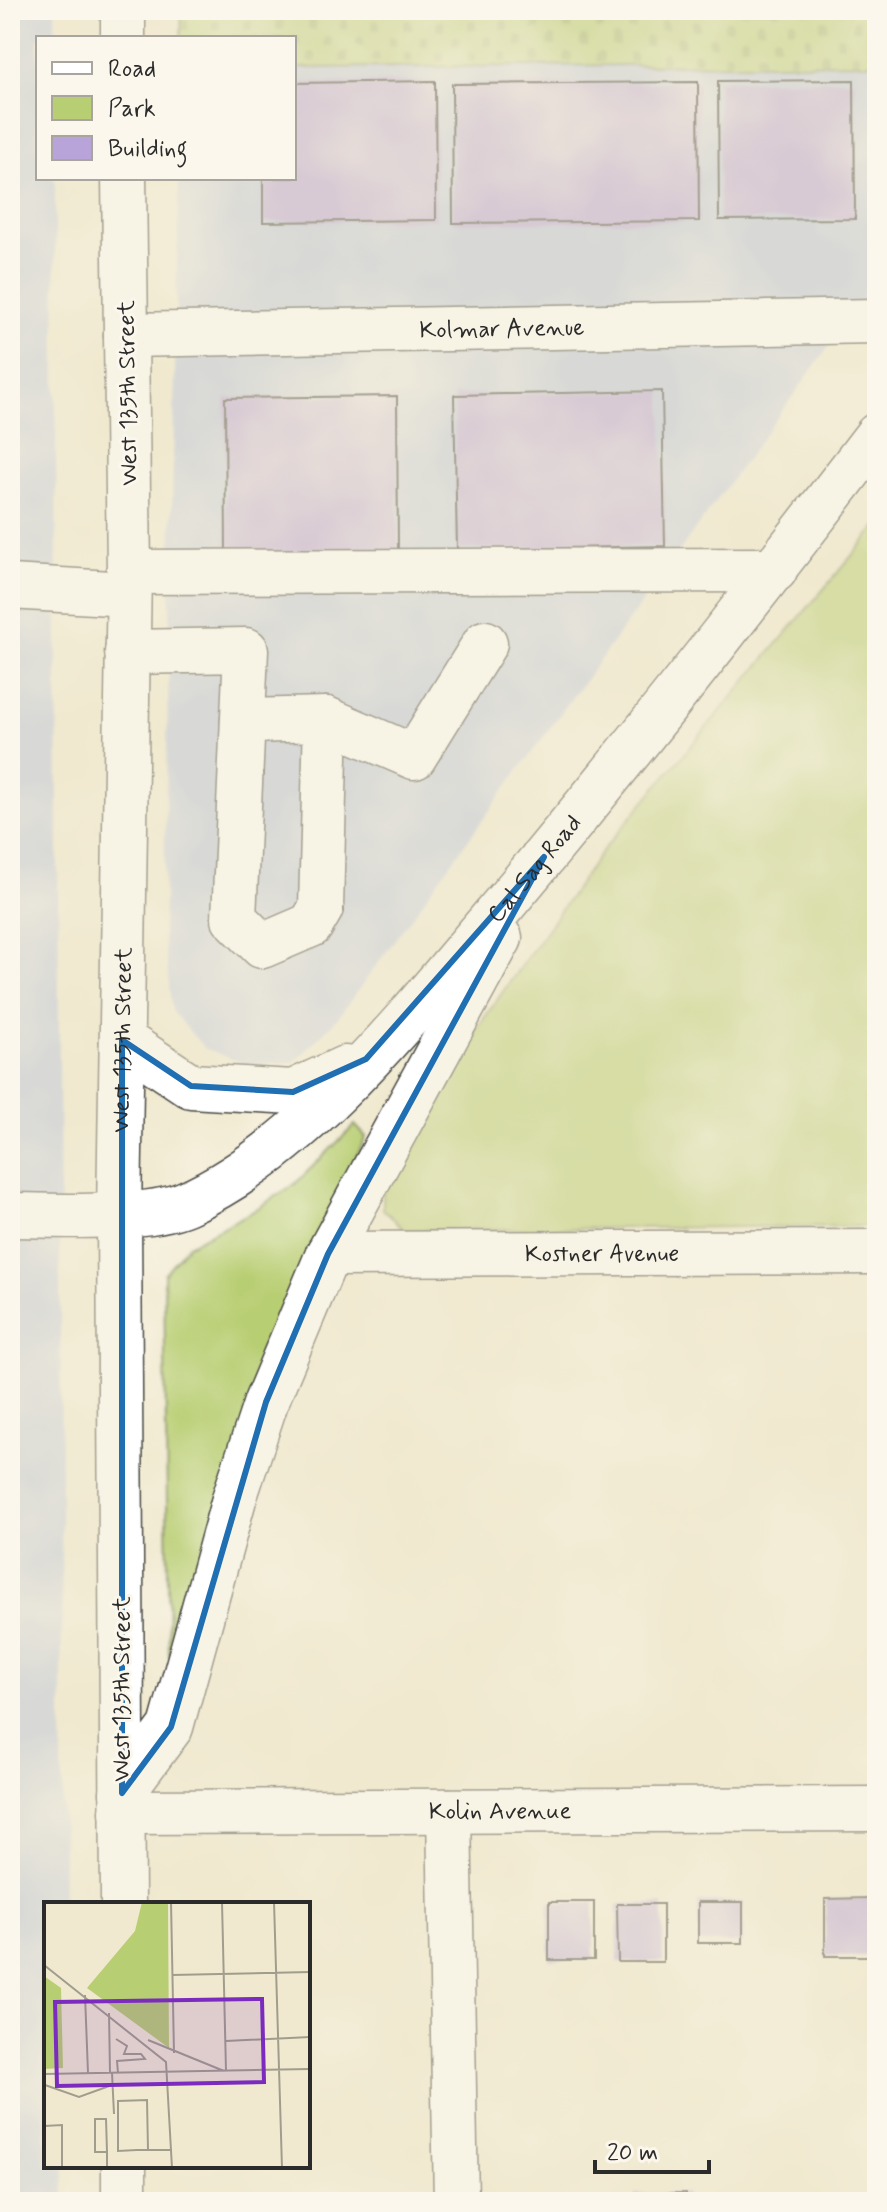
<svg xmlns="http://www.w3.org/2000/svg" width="887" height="2212" viewBox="0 0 887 2212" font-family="Mynerve,sans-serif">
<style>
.industrial{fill:#bac4de}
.green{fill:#b8ce72;stroke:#727c4e;stroke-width:2}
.cemetery{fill:url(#cemetery-stones);stroke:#727c4e;stroke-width:2}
.building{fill:#b9a4d9}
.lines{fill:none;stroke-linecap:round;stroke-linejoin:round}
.minor-casing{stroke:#494844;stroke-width:47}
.minor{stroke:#fff;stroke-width:44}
.marked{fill:none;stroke:#1f6fb2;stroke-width:6;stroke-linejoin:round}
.labels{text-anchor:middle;stroke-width:6;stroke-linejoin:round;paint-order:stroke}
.street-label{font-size:24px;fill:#2b2b2b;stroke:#fbf7ec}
.inset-road{fill:none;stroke:#a19d8d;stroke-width:2}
.view{fill:#7b2cbf;fill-opacity:0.15;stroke:#7b2cbf;stroke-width:4}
.inset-edge{fill:none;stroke:#2b2b2b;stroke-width:4}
</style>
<defs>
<pattern id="cemetery-stones" width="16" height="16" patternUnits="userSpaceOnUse" patternTransform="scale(2)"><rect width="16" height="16" fill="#b8ce72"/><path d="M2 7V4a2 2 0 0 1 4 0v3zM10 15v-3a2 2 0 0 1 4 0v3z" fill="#9eb163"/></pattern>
</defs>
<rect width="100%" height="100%" fill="#fbf7ec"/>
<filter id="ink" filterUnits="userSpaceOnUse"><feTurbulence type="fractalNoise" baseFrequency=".0125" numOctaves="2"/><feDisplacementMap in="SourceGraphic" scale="16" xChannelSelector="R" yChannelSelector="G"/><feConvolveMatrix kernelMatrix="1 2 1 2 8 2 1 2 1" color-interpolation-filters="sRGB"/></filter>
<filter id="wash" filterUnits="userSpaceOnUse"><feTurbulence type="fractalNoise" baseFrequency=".006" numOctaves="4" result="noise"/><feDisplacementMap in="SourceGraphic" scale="32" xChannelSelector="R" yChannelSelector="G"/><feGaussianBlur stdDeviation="1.8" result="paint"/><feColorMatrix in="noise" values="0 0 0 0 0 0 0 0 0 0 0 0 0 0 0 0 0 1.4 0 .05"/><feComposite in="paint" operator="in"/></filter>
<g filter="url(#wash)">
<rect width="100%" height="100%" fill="#f0e9cf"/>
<g class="industrial">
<polygon points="10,10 55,10 55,38 38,38 38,178 55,178 63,1904 46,1904 46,2166 64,2166 64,2202 10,2202"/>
<polygon points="877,63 877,281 337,1019 295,1062 248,1065 204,1048 172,1011 163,935 179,178 294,178 294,68"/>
</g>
<g class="green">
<polygon points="877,526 877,1226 405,1230 383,1209 383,1185 468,1041 603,850"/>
<polygon points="355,1125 366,1137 294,1284 169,1657 164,1274 188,1245 250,1213 295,1184"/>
</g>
<polygon class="cemetery" points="181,10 877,10 877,63 294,68 294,38 181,38"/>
<g id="blocks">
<g class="building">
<polygon points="854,80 855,219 719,220 718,81"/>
<polygon points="435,81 436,220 263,222 263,178 294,178 294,83"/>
<polygon points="698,82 699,221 453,223 452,84"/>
<polygon points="662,391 665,546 457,550 454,395"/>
<polygon points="397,396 398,553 226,555 225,398"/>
<polygon points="870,1898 870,1956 825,1956 825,1899"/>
<rect x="549" y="1902" width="45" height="58"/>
<rect x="698" y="1902" width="45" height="41"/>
<polygon points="617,1904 663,1904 663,1962 618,1962"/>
<polygon points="686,2193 686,2202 635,2202 635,2194"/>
</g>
</g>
</g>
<g filter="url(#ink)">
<use href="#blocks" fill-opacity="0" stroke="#494844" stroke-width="2"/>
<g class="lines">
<defs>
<g id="minor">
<polyline points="123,10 123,38"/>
<path id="s1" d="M126,335L877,321"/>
<polyline points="129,572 775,570"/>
<polyline points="10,587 128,594"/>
<polyline points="127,652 246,650 234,918 262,946 311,925 321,908 326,719 414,757 485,643"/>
<polyline points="243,721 326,719"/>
<polyline points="122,1040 191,1086 293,1092 345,1068"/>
<path id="s2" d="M10,1215C57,1215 144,1221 186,1203C302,1152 408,1017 489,922C623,764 751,600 877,435"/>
<path id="s3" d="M328,1254L877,1252"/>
<polyline points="122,1793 171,1727 234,1499 266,1402 328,1254 500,938"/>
<polyline points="449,1811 456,2202"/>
<path id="s4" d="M122,1812L877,1809"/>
<path id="s5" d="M123,1904L119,1215L129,572L124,178"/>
<polyline points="124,2166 124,2202"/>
</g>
</defs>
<use href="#minor" class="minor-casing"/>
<use href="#minor" class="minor"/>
</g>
</g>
<path d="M0 0H887V2212H0ZM544,857L328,1254L266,1402L171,1727L122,1793V1040L191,1086L293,1092L366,1059Z" fill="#f0e9cf" fill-opacity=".55" fill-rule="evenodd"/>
<path class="marked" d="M544,857L328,1254L266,1402L171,1727L122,1793V1040L191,1086L293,1092L366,1059Z"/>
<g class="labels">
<g class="street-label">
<text dy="8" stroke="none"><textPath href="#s1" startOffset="376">Kolmar Avenue</textPath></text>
<text transform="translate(127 393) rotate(-91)" y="8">West 135th Street</text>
<text dy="8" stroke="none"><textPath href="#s2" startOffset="664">Cal Sag Road</textPath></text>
<text dy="8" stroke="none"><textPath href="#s5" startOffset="864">West 135th Street</textPath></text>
<text dy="8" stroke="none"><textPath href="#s3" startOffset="274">Kostner Avenue</textPath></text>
<text transform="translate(121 1689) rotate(-90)" y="8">West 135th Street</text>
<text dy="8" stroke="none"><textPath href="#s4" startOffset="378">Kolin Avenue</textPath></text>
</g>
</g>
<g transform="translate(44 1902)">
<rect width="266" height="266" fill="#f0e9cf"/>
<path d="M98,0H124L125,146L43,86L91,29Z" fill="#b8ce72"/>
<path d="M0,74L17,86L19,166L0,167Z" fill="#b8ce72"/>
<path class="inset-road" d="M127,0L130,151M178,0L182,169M230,0L238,266M0,63L122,160L128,266M128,73L266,70M41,93L44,171M65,111L66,171M72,137L83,144L80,152H97L101,157L73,159L74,171M104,138L180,169M182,139L266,135M68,171L70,212M0,172L266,167M1,183L35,195L68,183M0,212V172M0,224L18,223V266M104,248L103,198L74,199V249L93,248H128M63,250H51V217H62L63,250V266"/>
<path class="view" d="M218,97L220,180L13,184L11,100Z"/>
<rect width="266" height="266" class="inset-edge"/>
</g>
<rect width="887" height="2212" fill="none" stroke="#fbf7ec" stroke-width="40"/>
<rect x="36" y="36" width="260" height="144" fill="#fbf7ec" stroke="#a8a59f" stroke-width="2"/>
<rect x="52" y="62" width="40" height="12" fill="#ffffff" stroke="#a8a59f" stroke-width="2"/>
<text x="108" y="76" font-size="24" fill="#2b2b2b">Road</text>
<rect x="52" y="96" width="40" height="24" fill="#b8ce72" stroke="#a8a59f" stroke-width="2"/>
<text x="108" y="116" font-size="24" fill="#2b2b2b">Park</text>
<rect x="52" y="136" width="40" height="24" fill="#b9a4d9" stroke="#a8a59f" stroke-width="2"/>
<text x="108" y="156" font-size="24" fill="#2b2b2b">Building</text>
<path d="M595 2160v12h114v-12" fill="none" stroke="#2b2b2b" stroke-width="4"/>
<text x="607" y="2160" font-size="24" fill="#2b2b2b" stroke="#fbf7ec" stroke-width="6" paint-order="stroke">20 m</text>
</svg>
